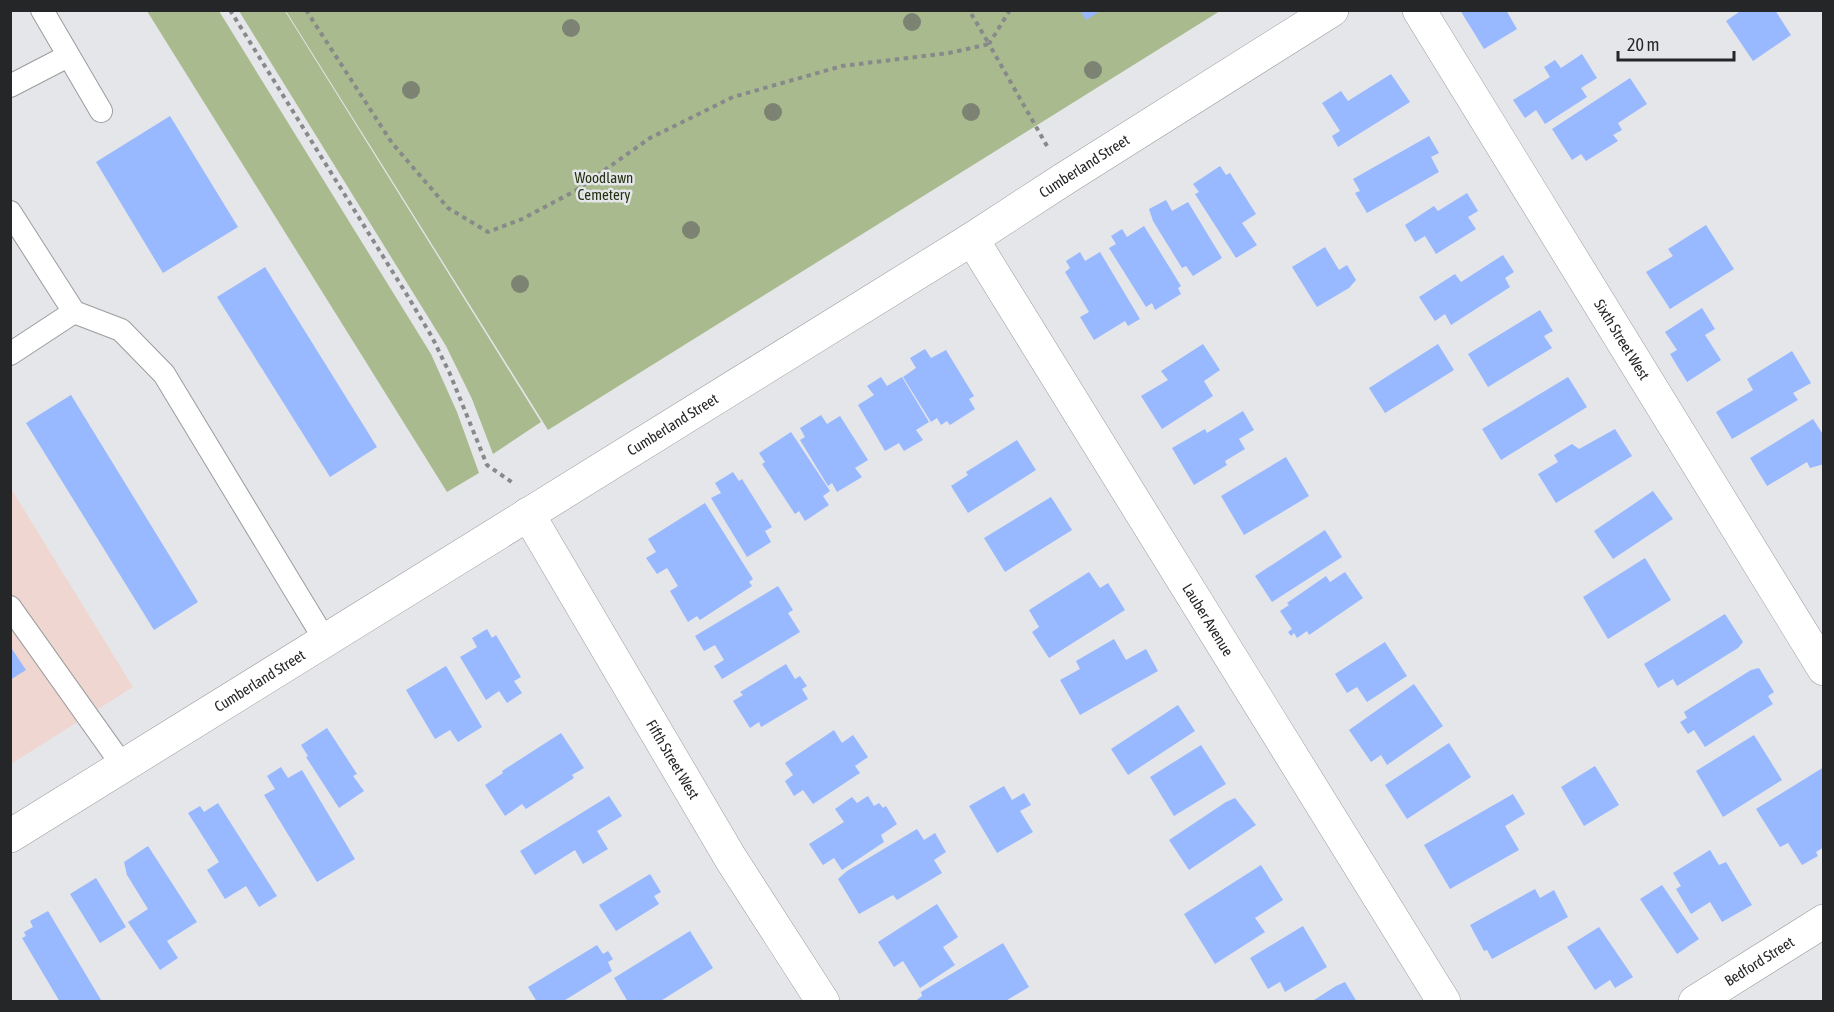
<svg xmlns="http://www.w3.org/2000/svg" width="1834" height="1012" viewBox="0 0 1834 1012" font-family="'Asap Condensed',sans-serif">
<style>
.commercial{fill:#f0d6d0}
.green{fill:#a9bb8e}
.building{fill:#98b8ff}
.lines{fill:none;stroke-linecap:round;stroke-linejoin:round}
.lane-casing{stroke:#9b9c9e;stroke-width:24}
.street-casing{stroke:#9b9c9e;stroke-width:34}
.secondary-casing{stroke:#9b9c9e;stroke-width:34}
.path{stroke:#88898b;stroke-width:4;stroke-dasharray:4.5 4.5;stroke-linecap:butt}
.lane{stroke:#fff;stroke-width:22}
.street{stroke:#fff;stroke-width:33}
.secondary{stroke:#fff;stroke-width:33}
.tree{fill:#7c8372}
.labels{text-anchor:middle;stroke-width:5;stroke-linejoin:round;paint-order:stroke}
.street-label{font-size:15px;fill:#252627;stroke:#e5e6e9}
.park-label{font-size:15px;fill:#263211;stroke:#e5e6e9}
</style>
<rect width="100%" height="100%" fill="#e5e6e9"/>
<polygon class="commercial" points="10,487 133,687 11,764 10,764"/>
<g class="green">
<polygon points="147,11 219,11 431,354 457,412 479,473 447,492"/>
<polygon points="239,11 285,11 541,422 493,454 472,399 446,346"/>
<polygon points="286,11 1220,11 548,430"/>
</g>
<g class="building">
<polygon points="1080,10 1102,10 1086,20"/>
<polygon points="1460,10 1506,10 1517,29 1484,49"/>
<polygon points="1742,10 1775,10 1791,35 1753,61 1726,21"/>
<polygon points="1582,54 1597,78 1581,88 1587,97 1545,124 1536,110 1525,118 1513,100 1550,77 1544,67 1555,60 1561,68"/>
<polygon points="1391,74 1410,102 1338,147 1332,136 1340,131 1322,103 1341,91 1348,101"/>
<polygon points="1630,78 1647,104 1618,123 1622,130 1613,135 1618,141 1586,161 1581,154 1572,160 1552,129"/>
<polygon points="170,116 238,227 163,273 96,162"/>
<polygon points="1429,136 1439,153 1431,157 1439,172 1367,213 1355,193 1360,191 1353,179"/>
<polygon points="1220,166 1226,175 1230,173 1256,214 1242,223 1257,245 1236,258 1195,194 1199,192 1193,184"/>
<polygon points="1467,193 1478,211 1468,217 1476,229 1436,254 1425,236 1415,242 1405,225 1434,206 1438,211"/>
<polygon points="1166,200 1172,211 1188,202 1222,258 1193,276 1186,266 1182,268 1153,221 1149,209"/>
<polygon points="1706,225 1734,269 1670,309 1646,272 1673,256 1668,249"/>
<polygon points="1144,226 1181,286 1178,288 1181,294 1155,310 1152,303 1146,307 1109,248 1116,244 1111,236 1122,229 1127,237"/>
<polygon points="1325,247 1339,270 1347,265 1356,280 1349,288 1317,307 1292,267"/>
<polygon points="1080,252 1085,261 1100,252 1140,319 1128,326 1125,321 1094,340 1080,317 1089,312 1065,272 1070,268 1066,261"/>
<polygon points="1503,255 1514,272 1505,278 1510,287 1451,325 1445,314 1435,321 1419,297 1455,274 1461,282"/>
<polygon points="265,267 377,447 330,477 217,297"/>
<polygon points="1702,308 1715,329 1705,335 1721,360 1687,382 1670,354 1677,350 1665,332"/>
<polygon points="1540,310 1553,331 1544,336 1552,348 1488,387 1468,354"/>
<polygon points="1203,344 1220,370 1204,381 1213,396 1162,429 1141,396 1168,380 1161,371"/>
<polygon points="1438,344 1454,370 1385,413 1369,388"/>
<polygon points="925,349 931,358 946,350 974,396 969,399 975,409 950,425 947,421 941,425 937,418 931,422 903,377 916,368 910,358"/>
<polygon points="1792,351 1811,383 1793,393 1798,400 1732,439 1716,412 1753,390 1747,379"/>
<polygon points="881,377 887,386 902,377 929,422 916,430 923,440 904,451 899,443 885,451 858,405 874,395 867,386"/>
<polygon points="1568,377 1587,407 1501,460 1482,429"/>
<polygon points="71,395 198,602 154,630 26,423"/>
<polygon points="1243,411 1254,430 1239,439 1245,449 1225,461 1227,465 1194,485 1172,448 1205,429 1207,433"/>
<polygon points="821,415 827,424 840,416 868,460 855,468 862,477 837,492 832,483 828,486 800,440 805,437 800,428"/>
<polygon points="1813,419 1824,436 1824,464 1810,468 1807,462 1767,486 1750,458"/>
<polygon points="1615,429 1632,456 1556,503 1538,474 1558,462 1554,455 1572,444 1579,449"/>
<polygon points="791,432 830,491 823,496 829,505 805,521 799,511 795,514 762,464 765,462 759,453"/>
<polygon points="1017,440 1036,470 968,513 951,486 968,475 966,472"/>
<polygon points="1286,457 1309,496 1244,535 1221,496"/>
<polygon points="733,472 739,481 742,479 772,527 765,531 771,542 747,557 711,498 721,493 715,483"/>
<polygon points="1653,491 1673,519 1613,559 1594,531"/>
<polygon points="1051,497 1072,530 1005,572 984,538"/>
<polygon points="705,503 753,579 749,582 752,586 700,620 697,616 688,622 670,591 678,586 667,568 657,574 646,558 656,552 648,539"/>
<polygon points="1325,530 1342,557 1272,602 1255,576"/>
<polygon points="1645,558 1671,600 1608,639 1583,597"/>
<polygon points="1089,572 1100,588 1108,583 1125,610 1049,658 1032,632 1039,627 1029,610"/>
<polygon points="1345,572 1363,598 1309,635 1307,631 1297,638 1294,633 1291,636 1288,632 1292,629 1280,611 1289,605 1287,603 1326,576 1330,582"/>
<polygon points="778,586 793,610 788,613 800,632 722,679 714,666 724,660 715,645 704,651 695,636"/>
<polygon points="1725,614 1743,642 1738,648 1677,686 1673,679 1658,688 1644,664"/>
<polygon points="487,629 492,638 496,635 521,677 514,681 522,693 507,703 499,691 486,700 460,657 477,647 472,638"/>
<polygon points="1114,639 1126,660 1146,649 1158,671 1080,715 1060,680 1080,669 1076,661"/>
<polygon points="1385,642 1407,676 1367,702 1357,687 1347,693 1335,674"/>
<polygon points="10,646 26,670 10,680"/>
<polygon points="786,664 795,679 800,676 807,686 802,689 808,699 761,727 759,722 750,728 733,701 743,695 740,692"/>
<polygon points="446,666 482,727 458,742 450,730 435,739 406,690"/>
<polygon points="1759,668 1774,692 1768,696 1773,704 1705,747 1694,730 1688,734 1680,722 1687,718 1684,712 1751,670"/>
<polygon points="1414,684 1443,726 1387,765 1381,755 1371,762 1349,730"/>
<polygon points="1178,705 1195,731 1128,775 1111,749"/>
<polygon points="327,728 357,774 353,776 364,791 339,808 306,757 308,756 301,745"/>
<polygon points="834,730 842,743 853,735 868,757 855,766 860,773 813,804 803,790 794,796 785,781 793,775 785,763"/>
<polygon points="561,733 584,768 572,775 574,778 526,809 522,804 505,816 485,785 503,773 502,771"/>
<polygon points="1754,735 1782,780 1723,817 1696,771"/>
<polygon points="1449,743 1471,777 1407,819 1385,785"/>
<polygon points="1201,745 1226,784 1174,816 1150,777"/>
<polygon points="1595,766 1619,805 1584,826 1561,787"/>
<polygon points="281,767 288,778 302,770 355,859 317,882 264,795 275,789 267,776"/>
<polygon points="1824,767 1824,847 1816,852 1818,856 1802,865 1788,843 1780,847 1756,809"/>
<polygon points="1004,786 1012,800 1024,793 1031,805 1020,811 1033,832 997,853 969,806"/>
<polygon points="1513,794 1525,814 1505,826 1519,850 1450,889 1424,845"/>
<polygon points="609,796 622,816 597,831 608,849 583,864 575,850 535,875 520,851"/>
<polygon points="868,796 874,806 879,803 883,808 886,806 897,824 881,835 884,842 842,870 834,858 823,865 809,844 844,822 835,809 852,797 857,803"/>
<polygon points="1235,798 1256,825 1189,870 1169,840 1226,802"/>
<polygon points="218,803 277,896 259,907 246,886 225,899 207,870 219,862 188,813 200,806 204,812"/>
<polygon points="917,829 924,840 935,833 946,852 934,860 942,873 897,900 893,895 859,914 838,879 847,871"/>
<polygon points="148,846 197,922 167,941 178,958 160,970 128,922 148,909 127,875 124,862"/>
<polygon points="1710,850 1719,865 1726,862 1752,905 1722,922 1710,902 1691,914 1676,889 1681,886 1673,873"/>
<polygon points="1261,865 1283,900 1255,918 1265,932 1215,964 1184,914"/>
<polygon points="650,874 661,892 654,896 659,904 616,931 599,905"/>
<polygon points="96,878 126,927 100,943 70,894"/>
<polygon points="1662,885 1699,939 1677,954 1640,899"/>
<polygon points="1535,889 1540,898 1554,890 1568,917 1492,959 1487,950 1484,951 1470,925"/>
<polygon points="937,904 958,937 943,947 955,965 920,988 903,961 894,967 878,942"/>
<polygon points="48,911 101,1000 98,1002 60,1002 22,938 26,936 24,932 33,927 30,921"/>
<polygon points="1303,926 1327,967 1285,992 1280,982 1268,989 1250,958"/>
<polygon points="1599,927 1633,977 1615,988 1610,980 1595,990 1567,947"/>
<polygon points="690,931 713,968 659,1002 628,1002 614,978"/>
<polygon points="1003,943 1029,987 1004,1002 914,1002 922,996 921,992"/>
<polygon points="597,945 603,954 608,951 613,959 608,962 612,971 562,1002 537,1002 528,987"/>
<polygon points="1345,982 1357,1002 1311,1002 1336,986"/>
</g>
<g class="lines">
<defs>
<g id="lane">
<polyline points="42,10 101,111"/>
<polyline points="10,86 68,56"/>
<polyline points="10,212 74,312 121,330 164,374 325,640"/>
<polyline points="10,354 74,312"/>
<polyline points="10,607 123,766"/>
</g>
<g id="street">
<path id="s1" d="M1419,10L1824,669"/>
<path id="s2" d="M972,239L1444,1002"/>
<path id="s3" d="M1695,1002L1824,921"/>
</g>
<g id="secondary">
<path id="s4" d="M528,514L731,859L823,1002"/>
<path id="s5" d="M10,836L972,239L1064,179L1332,10"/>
</g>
</defs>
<use href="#lane" class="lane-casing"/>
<use href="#street" class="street-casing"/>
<use href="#secondary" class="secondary-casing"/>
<g class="path">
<polyline points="230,10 407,295 432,337 450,374 487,465 513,483"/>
<polyline points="306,10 392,143 448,208 488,232 522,219 575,191 650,138 733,97 842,66 949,53 989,44 969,10"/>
<polyline points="1010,10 989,44 1047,146"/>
</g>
<use href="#lane" class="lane"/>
<use href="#street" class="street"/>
<use href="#secondary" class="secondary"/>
</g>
<g class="tree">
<circle cx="912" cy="22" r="9"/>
<circle cx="571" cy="28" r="9"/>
<circle cx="1093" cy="70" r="9"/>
<circle cx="411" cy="90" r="9"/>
<circle cx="773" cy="112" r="9"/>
<circle cx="971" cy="112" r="9"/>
<circle cx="691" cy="230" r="9"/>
<circle cx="520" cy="284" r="9"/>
</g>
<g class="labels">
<g class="street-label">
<text dy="5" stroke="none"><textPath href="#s5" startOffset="1266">Cumberland Street</textPath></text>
<text dy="5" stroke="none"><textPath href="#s1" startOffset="387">Sixth Street West</textPath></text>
<text dy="5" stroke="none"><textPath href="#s5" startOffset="780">Cumberland Street</textPath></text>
<text dy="5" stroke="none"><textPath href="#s2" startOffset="448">Lauber Avenue</textPath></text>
<text dy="5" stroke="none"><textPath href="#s5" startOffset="294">Cumberland Street</textPath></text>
<text dy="5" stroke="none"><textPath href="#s4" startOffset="285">Fifth Street West</textPath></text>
<text dy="5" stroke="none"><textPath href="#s3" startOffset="76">Bedford Street</textPath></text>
</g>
<g class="park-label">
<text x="604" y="183">Woodlawn<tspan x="604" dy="17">Cemetery</tspan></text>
</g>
</g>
<rect width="1834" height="1012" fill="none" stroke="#252627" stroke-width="24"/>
<path d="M1618 51v9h116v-9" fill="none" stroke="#252627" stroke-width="3"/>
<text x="1627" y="51" font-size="18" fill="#252627" stroke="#e5e6e9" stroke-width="4.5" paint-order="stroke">20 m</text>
</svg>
